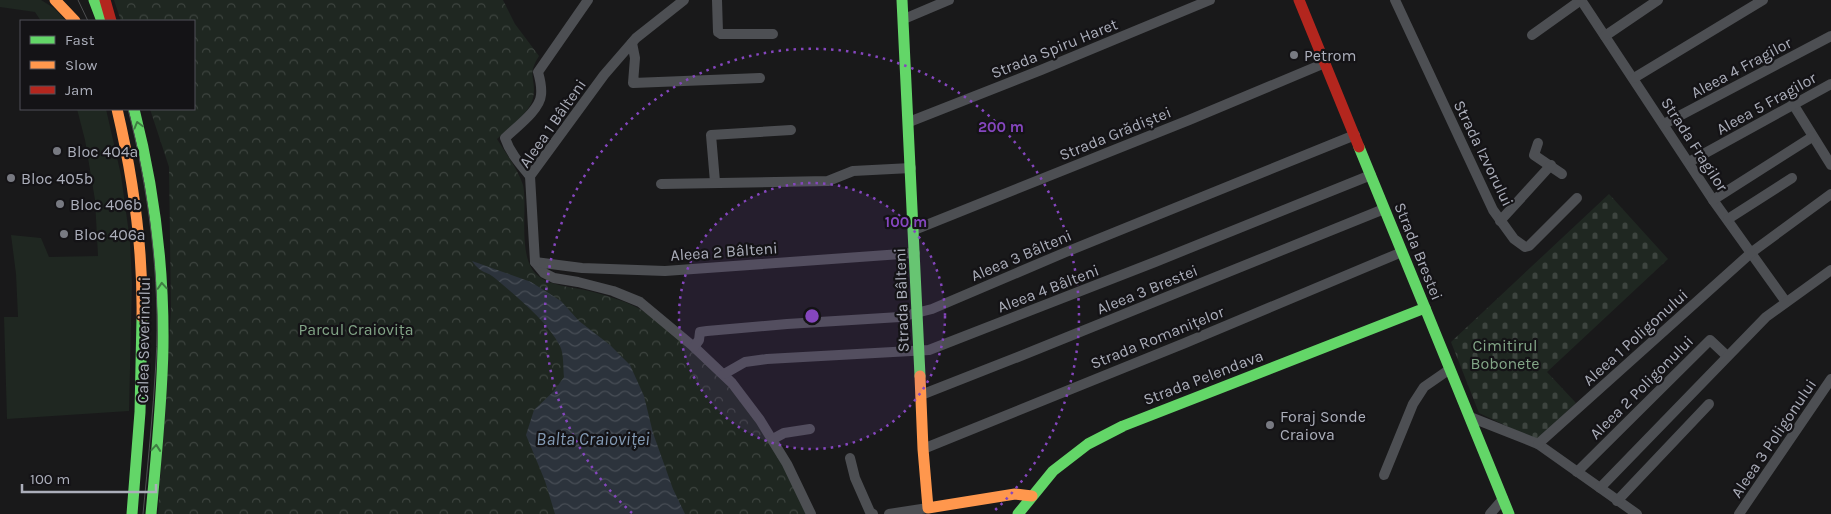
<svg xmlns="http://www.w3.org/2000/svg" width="1831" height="514" viewBox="0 0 1831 514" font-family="Karla,sans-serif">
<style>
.green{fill:#1f2721}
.cemetery{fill:url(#cemetery-stones)}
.park{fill:url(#park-crowns)}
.water{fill:url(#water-waves)}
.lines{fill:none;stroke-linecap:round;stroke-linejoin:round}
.street{stroke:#4d4f53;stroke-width:10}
.fast{stroke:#63d668;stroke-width:11}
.slow{stroke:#ff974d;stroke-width:11}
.jam{stroke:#b3261e;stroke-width:11}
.tram{stroke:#4e4f51;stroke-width:1}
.oneway{stroke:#3f7e43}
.ring{fill:none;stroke:#8546be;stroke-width:2.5;stroke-dasharray:2.5 5}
.poi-dot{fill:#787a82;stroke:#141316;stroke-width:2}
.labels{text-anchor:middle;stroke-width:4.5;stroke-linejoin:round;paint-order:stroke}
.street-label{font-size:16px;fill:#abaeba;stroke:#141316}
.poi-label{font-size:16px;fill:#abaeba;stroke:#141316;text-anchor:start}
.park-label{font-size:16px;fill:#82a587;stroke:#141316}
.water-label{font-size:18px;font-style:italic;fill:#839ab4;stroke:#141316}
.centre{fill:#8546be;stroke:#141316;stroke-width:2.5}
.ring-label{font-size:15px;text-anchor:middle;font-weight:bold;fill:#8546be;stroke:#141316;stroke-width:4.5;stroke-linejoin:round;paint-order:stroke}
</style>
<defs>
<pattern id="cemetery-stones" width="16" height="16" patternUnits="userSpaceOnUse" patternTransform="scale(1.25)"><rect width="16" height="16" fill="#1f2721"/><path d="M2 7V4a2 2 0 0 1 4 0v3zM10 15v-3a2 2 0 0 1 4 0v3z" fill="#3d443f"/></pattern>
<pattern id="park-crowns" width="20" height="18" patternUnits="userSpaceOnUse" patternTransform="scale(1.25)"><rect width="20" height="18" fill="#1f2721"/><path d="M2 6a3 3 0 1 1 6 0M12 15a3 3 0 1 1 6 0" fill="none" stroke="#3d443f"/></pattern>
<pattern id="water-waves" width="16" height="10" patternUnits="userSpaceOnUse" patternTransform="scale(1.25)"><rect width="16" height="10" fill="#2c333c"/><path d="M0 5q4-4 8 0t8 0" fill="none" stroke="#484e56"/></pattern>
</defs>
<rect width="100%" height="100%" fill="#19191a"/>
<g class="green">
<polygon points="0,0 41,0 54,8 66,21 41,21 35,12 0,7"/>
<polygon points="77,109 106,109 121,175 130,241 132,283 129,411 7,419 4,317 18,317 16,274 11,235 41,238 49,257 98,256 95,200 85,140"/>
</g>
<polygon class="cemetery" points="1609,194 1668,259 1547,372 1576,403 1536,440 1479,413 1451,342"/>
<path class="park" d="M114,0H503L515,24L539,56C526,76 537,79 533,98C531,111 507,130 497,139C506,154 518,169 523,185C528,208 517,255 536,274C548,286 573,287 589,291C605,295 622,300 636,307C651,314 665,328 678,339C692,351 707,364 720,377C758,415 784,466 807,514H158L171,310L169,167L150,109H194V21H121Z"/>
<path class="water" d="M472,261L531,282L561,301L579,321L610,345L630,365L644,396L653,433L673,489L685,514H555L545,481L526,435L534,410L554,391L564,377C563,368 564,354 560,346C547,321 517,297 496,279C486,270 482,275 472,261Z"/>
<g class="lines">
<g class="street">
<polyline points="717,0 718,32 721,34 773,34"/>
<polyline points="1395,0 1493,210 1514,239 1525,247 1529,246 1577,198"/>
<polyline points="1581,0 1713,200 1786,302"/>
<polyline points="904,19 949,0"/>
<polyline points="1532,35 1581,0"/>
<polyline points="1605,36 1658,0"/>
<polyline points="632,43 635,58 633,83 760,78"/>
<polyline points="1634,78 1763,0"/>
<polyline points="1793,104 1831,165"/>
<polyline points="909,122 1041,70 1210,0"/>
<polyline points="1664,124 1831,36"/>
<polyline points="1538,143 1534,155 1562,174"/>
<polyline points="1689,162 1831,84"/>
<path d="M530,176C520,164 510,153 505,138C515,128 540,110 541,95C542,87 540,79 538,72L588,0"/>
<polyline points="715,182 711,135 791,130"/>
<polyline points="661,184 828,181 853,171 911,168"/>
<polyline points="1713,200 1812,137"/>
<polyline points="1728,219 1792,178"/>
<polyline points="1500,221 1551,165"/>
<polyline points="914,230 1189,120 1325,63"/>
<polyline points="535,262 544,273 554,278 578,282 613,291 640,302 694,347 732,383 760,420 787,464 811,514"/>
<polyline points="535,262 582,268 665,271 915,253"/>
<polyline points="535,262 530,176 604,75 636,38 684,0"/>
<polyline points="694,347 699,340 700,332 707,331 787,324 900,317 932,309 1066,252 1355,135"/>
<polyline points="724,374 745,362 767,359 929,350 1155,262 1371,175"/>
<polyline points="921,395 1018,357 1384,209"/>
<polyline points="1470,417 1538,444 1637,514"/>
<polyline points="773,439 784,433 810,429"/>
<polyline points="1538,444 1752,252 1831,194"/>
<polyline points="923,449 1185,343 1402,252"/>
<polyline points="850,458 855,478 870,512 873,514"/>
<polyline points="1577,472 1710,340 1727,356"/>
<polyline points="1384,475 1413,404 1424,387 1450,369"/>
<polyline points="1600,488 1766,317 1831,270"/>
<polyline points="1617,501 1709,404"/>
<polyline points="889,514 928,508"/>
<polyline points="1490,514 1503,499"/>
<polyline points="1739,514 1831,379"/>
</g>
<g class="fast">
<polyline points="94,0 102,21"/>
<polyline points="902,0 920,376"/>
<path d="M134,109C154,187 164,266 163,347C162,403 156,458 151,514"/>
<polyline points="1425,308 1509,514"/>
<polyline points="132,514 140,412 142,317"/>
<polyline points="1018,514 1053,471 1088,444 1123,426 1425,308 1359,147"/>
</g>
<g class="slow">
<polyline points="55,0 75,21"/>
<path d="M117,109C133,177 143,246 142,317"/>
<polyline points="920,376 923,449 928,508 1015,494 1032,496"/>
</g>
<g class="jam">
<polyline points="105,0 111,21"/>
<polyline points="1299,0 1359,147"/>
</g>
<g class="tram">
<polyline points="78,0 88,21"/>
<path d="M128,109C148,187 161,280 156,362C153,413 148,463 143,514"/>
</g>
</g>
<defs><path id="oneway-chevron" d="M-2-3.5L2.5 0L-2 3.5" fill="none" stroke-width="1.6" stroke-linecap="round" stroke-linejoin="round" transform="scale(1.25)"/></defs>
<g class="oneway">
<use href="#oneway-chevron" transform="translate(138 125) rotate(-105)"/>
<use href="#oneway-chevron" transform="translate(162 286) rotate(-94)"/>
<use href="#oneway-chevron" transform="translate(156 448) rotate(-85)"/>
</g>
<circle cx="812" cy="316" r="133" fill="#8546be" fill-opacity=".12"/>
<g class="ring">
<circle cx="812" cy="316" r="133"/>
<path d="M632 513A267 267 0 1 1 992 513"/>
</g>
<g class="poi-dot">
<circle cx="1294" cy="55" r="5"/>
<circle cx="57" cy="151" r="5"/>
<circle cx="11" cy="178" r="5"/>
<circle cx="60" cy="204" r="5"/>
<circle cx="64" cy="234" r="5"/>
<circle cx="1270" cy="425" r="5"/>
</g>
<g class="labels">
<g class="street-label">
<text transform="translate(1054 48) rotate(-22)" y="6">Strada Spiru Haret</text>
<text transform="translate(1741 67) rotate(-28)" y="6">Aleea 4 Fragilor</text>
<text transform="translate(1766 103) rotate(-29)" y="6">Aleea 5 Fragilor</text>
<text transform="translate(552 123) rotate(-55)" y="6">Aleea 1 Bâlteni</text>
<text transform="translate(1115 133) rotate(-22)" y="6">Strada Grădiștei</text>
<text transform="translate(1695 144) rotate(57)" y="6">Strada Fragilor</text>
<text transform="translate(1484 153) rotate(64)" y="6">Strada Izvorului</text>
<text transform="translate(724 251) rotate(-4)" y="6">Aleea 2 Bâlteni</text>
<text transform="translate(1419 251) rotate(68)" y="6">Strada Brestei</text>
<text transform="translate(1021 255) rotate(-23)" y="6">Aleea 3 Bâlteni</text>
<text transform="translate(1048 288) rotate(-21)" y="6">Aleea 4 Bâlteni</text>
<text transform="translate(1147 289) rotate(-22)" y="6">Aleea 3 Brestei</text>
<text transform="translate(901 300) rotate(-92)" y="6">Strada Bâlteni</text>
<text transform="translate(1157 337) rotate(-22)" y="6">Strada Romanițelor</text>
<text transform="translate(1635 337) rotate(-42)" y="6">Aleea 1 Poligonului</text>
<text transform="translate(143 340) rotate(-89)" y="6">Calea Severinului</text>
<text transform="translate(1203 377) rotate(-21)" y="6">Strada Pelendava</text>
<text transform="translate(1641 387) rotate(-45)" y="6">Aleea 2 Poligonului</text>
<text transform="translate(1773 438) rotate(-56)" y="6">Aleea 3 Poligonului</text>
</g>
<g class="poi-label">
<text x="1304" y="61">Petrom</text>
<text x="67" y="157">Bloc 404a</text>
<text x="21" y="184">Bloc 405b</text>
<text x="70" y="210">Bloc 406b</text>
<text x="74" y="240">Bloc 406a</text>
<text x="1280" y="422">Foraj Sonde<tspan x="1280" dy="18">Craiova</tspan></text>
</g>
<g class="park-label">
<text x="356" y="335">Parcul Craiovița</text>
<text x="1505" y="351">Cimitirul<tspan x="1505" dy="18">Bobonete</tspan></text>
</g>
<g class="water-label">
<text x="593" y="445">Balta Craioviței</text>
</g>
</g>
<circle cx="812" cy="316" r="8" class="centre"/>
<g class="ring-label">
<text x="1001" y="132">200 m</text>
<text x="906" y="227">100 m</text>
</g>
<rect x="20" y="20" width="175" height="90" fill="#141316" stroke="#505158"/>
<rect x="30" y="36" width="25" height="8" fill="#63d668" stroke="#505158"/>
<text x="65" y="45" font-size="15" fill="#abaeba">Fast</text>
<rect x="30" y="61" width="25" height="8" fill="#ff974d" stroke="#505158"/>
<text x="65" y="70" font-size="15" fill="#abaeba">Slow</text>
<rect x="30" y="86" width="25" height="8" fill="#b3261e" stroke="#505158"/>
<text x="65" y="95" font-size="15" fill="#abaeba">Jam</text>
<path d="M22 484v8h134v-8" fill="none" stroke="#abaeba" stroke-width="2.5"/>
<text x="30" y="484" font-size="15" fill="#abaeba" stroke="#141316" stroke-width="4" paint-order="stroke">100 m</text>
</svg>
